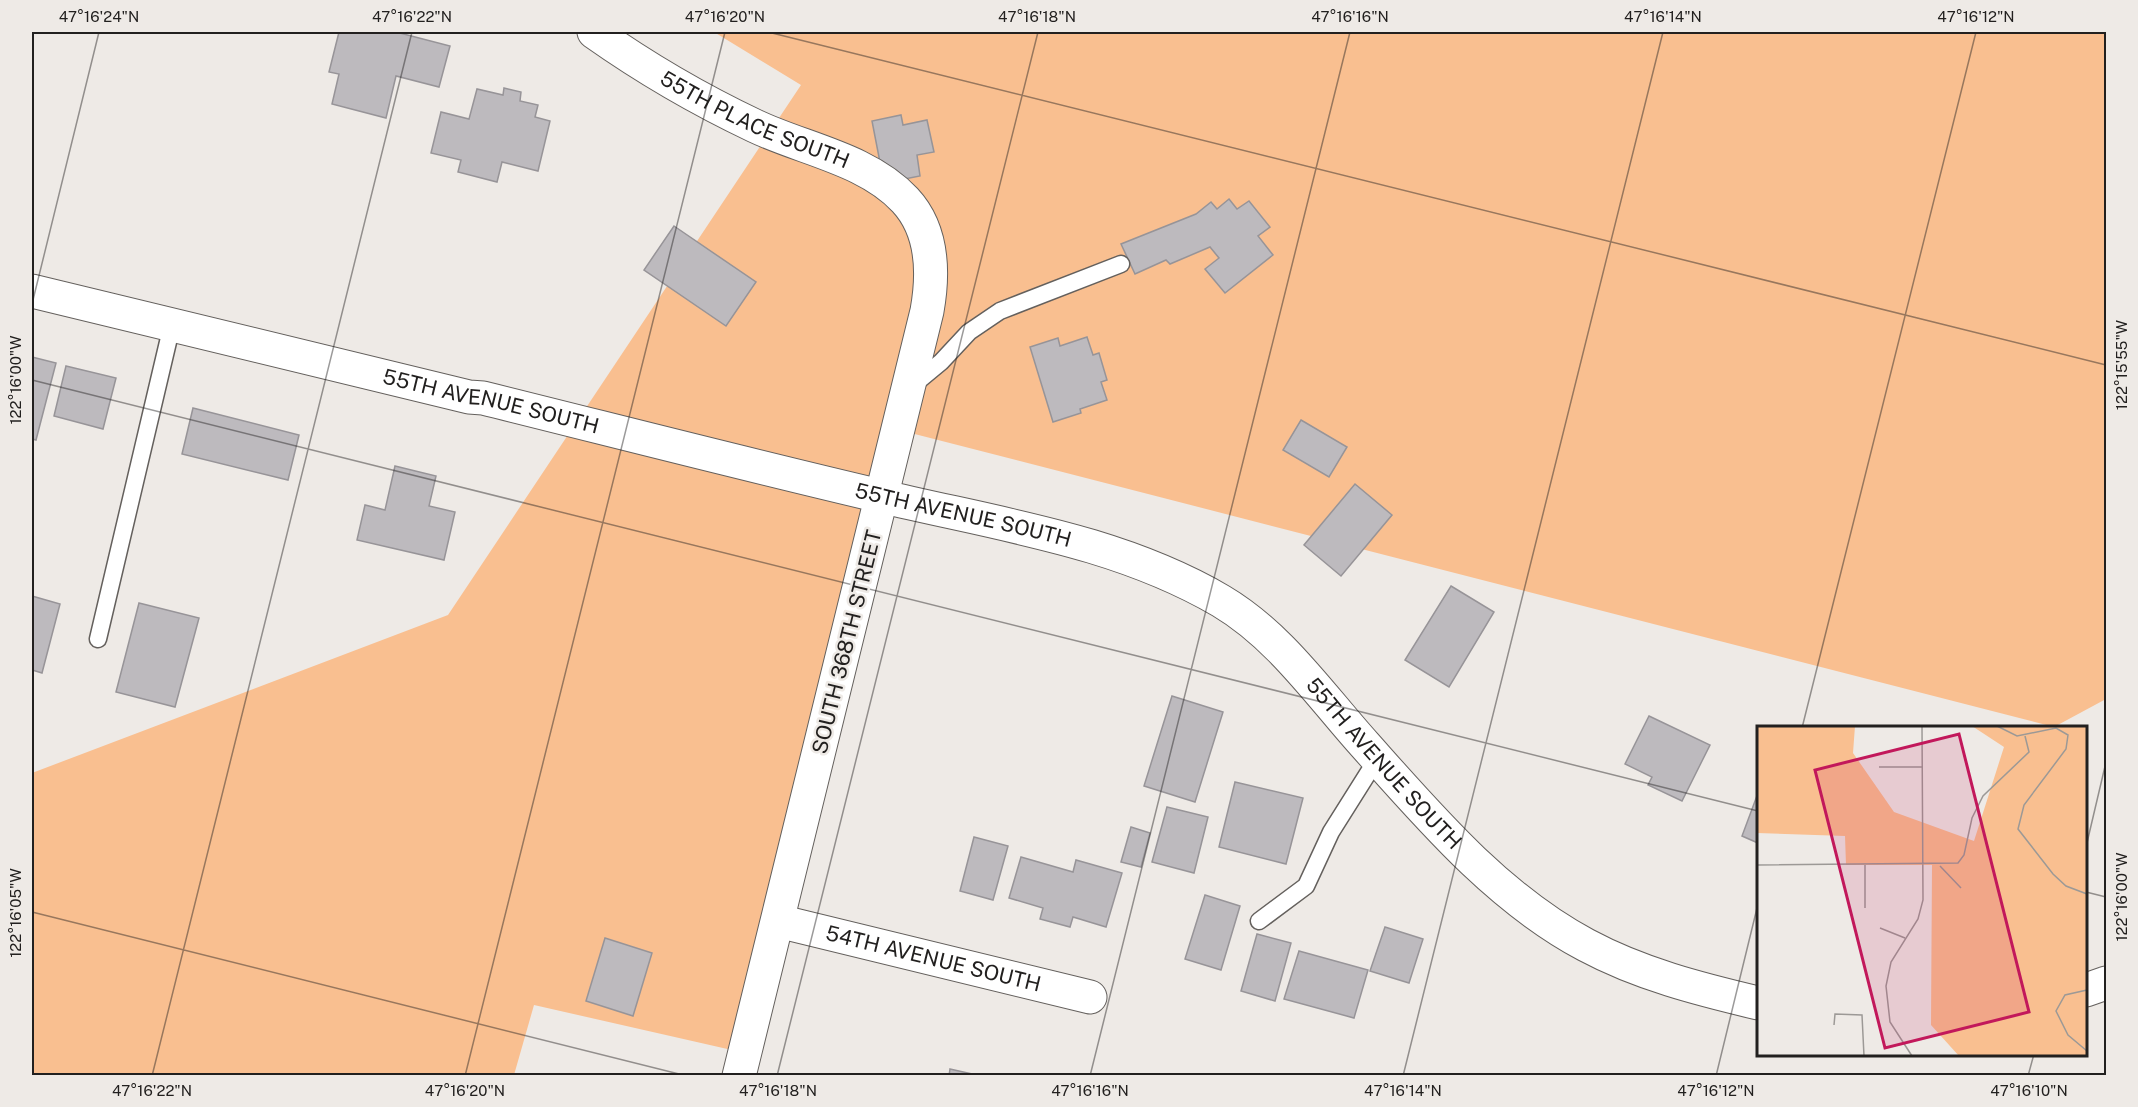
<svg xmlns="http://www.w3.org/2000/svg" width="2138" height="1107" viewBox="0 0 2138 1107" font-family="'Public Sans',sans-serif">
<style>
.green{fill:#f9bf90}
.building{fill:#bdbabe;stroke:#979498;stroke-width:1.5}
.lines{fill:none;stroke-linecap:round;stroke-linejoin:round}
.lane-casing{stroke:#64605d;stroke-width:19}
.street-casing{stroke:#64605d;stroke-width:35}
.lane{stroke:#fff;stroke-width:16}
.street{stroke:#fff;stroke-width:33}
.ticks{fill:none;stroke:#22201f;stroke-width:1.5;stroke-opacity:0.45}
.labels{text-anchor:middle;stroke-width:5;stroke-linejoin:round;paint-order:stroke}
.street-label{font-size:21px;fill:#22201f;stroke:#eeeae6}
.inset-road{fill:none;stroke:#9c9996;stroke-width:1.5}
.view{fill:#c2185b;fill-opacity:0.15;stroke:#c2185b;stroke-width:3}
.inset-edge{fill:none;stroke:#22201f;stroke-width:3}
.neatline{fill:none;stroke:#22201f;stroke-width:2}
.ticks-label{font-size:15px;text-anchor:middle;fill:#22201f}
</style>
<rect width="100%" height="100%" fill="#eeeae6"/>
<polygon class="green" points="714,32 2106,32 2106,699 2054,727 899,430 745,1053 534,1005 514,1075 32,1076 32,773 448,615 801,85"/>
<g class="building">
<polygon points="339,32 396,32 450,46 439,87 396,76 386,118 332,104 339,74 329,72"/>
<polygon points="504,88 521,92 520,101 538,105 535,117 550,121 538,171 502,162 497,182 458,172 461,160 431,153 441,112 469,119 477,89 503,95"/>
<polygon points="901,115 903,125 927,120 934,152 917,155 920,176 884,183 872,121"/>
<polygon points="1229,199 1237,209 1249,201 1270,227 1258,236 1273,255 1225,293 1205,269 1219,258 1210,247 1170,264 1166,260 1135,274 1121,244 1196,214 1211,202 1217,209"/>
<polygon points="674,226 756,282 726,326 644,270"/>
<polygon points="1087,337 1093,355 1099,353 1107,380 1101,382 1107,400 1080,409 1081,413 1053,422 1030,347 1058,338 1060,346"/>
<polygon points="32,357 56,363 36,440 32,439"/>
<polygon points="66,366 116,378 103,429 54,416"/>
<polygon points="193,408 299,435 288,480 182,454"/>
<polygon points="1301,420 1347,447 1329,477 1283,450"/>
<polygon points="395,466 436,476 429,506 455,512 444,560 357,540 365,505 385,510"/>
<polygon points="1355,484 1392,515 1341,576 1304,545"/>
<polygon points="1451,586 1494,612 1449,687 1405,660"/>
<polygon points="32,596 60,604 42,673 32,670"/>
<polygon points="139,603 199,618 175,707 116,692"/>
<polygon points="1172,696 1223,712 1195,802 1144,786"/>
<polygon points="1649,716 1710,745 1682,801 1648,785 1652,777 1625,764"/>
<polygon points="1235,782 1303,798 1286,864 1219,847"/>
<polygon points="1758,793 1758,843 1742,836"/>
<polygon points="1167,807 1208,817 1194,873 1152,862"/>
<polygon points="1131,827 1150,833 1141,867 1121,862"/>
<polygon points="974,837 1008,846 993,900 960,891"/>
<polygon points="1021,857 1073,872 1076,860 1122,873 1106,927 1073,917 1070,927 1040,919 1043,908 1009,898"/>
<polygon points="1205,895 1240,906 1221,970 1185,959"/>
<polygon points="1385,927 1423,939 1409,983 1370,971"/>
<polygon points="1257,934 1291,943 1275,1001 1241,991"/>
<polygon points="605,938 652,953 633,1016 586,1001"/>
<polygon points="1299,951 1368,970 1354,1018 1284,999"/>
<polygon points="950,1069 981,1076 949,1076"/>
</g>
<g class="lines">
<defs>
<g id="lane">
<polyline points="912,386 941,362 969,332 1000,311 1121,264"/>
<polyline points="98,639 172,325"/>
<polyline points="1259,921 1306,886 1331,832 1377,759"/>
</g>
<g id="street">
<path id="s1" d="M594,32C645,68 698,99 755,126C803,149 867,159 905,200C933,230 934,272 927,311L739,1076"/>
<path id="s2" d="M32,291L469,397L483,398C616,431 748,465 880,496C996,524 1117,540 1221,601C1280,636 1320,695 1365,745C1430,818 1499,899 1586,945C1640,974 1699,989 1758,1003"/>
<path id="s3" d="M778,921L1090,997"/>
<polyline points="2086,990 2106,983"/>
</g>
</defs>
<use href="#lane" class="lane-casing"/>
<use href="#street" class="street-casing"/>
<use href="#lane" class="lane"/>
<use href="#street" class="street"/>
</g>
<path class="ticks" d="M768,32L2106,365M32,304L99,32M32,380L1758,811M1802,728L1976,32M2086,847L2106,762M2086,892L2106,897M32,912L687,1076M152,1076L412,32M465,1076L725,32M777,1076L1038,32M1090,1076L1350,32M1403,1076L1663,32M1716,1076L1758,904M2028,1076L2034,1054"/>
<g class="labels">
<g class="street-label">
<text dy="7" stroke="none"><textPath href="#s1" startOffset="184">55TH PLACE SOUTH</textPath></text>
<text dy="7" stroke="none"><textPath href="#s2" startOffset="472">55TH AVENUE SOUTH</textPath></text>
<text dy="7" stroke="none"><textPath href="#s2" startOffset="958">55TH AVENUE SOUTH</textPath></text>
<text transform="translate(847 642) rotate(-76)" y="7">SOUTH 368TH STREET</text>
<text dy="7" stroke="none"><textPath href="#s2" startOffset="1462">55TH AVENUE SOUTH</textPath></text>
<text dy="7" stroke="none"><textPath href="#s3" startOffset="160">54TH AVENUE SOUTH</textPath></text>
</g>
</g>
<g transform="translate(1757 726)">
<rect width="330" height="330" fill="#eeeae6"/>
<path d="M0,0H98L96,27L137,86L217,115L247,21L215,0H330V330H202L174,299L175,139H89L88,110L0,107Z" fill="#f9bf90"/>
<path class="inset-road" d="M240,0L260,10L299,2L311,9L309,23L267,79L261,103L296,148L309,160L330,168M122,41H166M0,139L201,137L207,129L215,92L226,70L272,26L268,10M108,139V182M183,140L204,162M123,202L148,212M330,264L308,269L299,285L311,309L330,325M77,299L78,288L105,289L107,330M155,330L133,296L129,260L134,236L161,193L166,174L165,0"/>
<path class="view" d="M202,8L272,286L128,322L58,44Z"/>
<rect width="330" height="330" class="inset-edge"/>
</g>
<rect width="2138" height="1107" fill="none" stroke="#eeeae6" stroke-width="66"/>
<rect x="33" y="33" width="2072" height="1041" class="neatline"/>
<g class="ticks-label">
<text x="99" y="22">47°16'24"N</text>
<text x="412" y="22">47°16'22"N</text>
<text x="725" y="22">47°16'20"N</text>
<text x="1037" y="22">47°16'18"N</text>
<text x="1350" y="22">47°16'16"N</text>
<text x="1663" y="22">47°16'14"N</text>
<text x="1976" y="22">47°16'12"N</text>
<text transform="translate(2122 365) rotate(-90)" y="5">122°15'55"W</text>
<text transform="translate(16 380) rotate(-90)" y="5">122°16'00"W</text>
<text transform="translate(2122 897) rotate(-90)" y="5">122°16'00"W</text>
<text transform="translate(16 913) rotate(-90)" y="5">122°16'05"W</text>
<text x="152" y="1096">47°16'22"N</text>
<text x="465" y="1096">47°16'20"N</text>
<text x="778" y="1096">47°16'18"N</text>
<text x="1090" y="1096">47°16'16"N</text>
<text x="1403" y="1096">47°16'14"N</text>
<text x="1716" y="1096">47°16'12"N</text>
<text x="2029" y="1096">47°16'10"N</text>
</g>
</svg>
